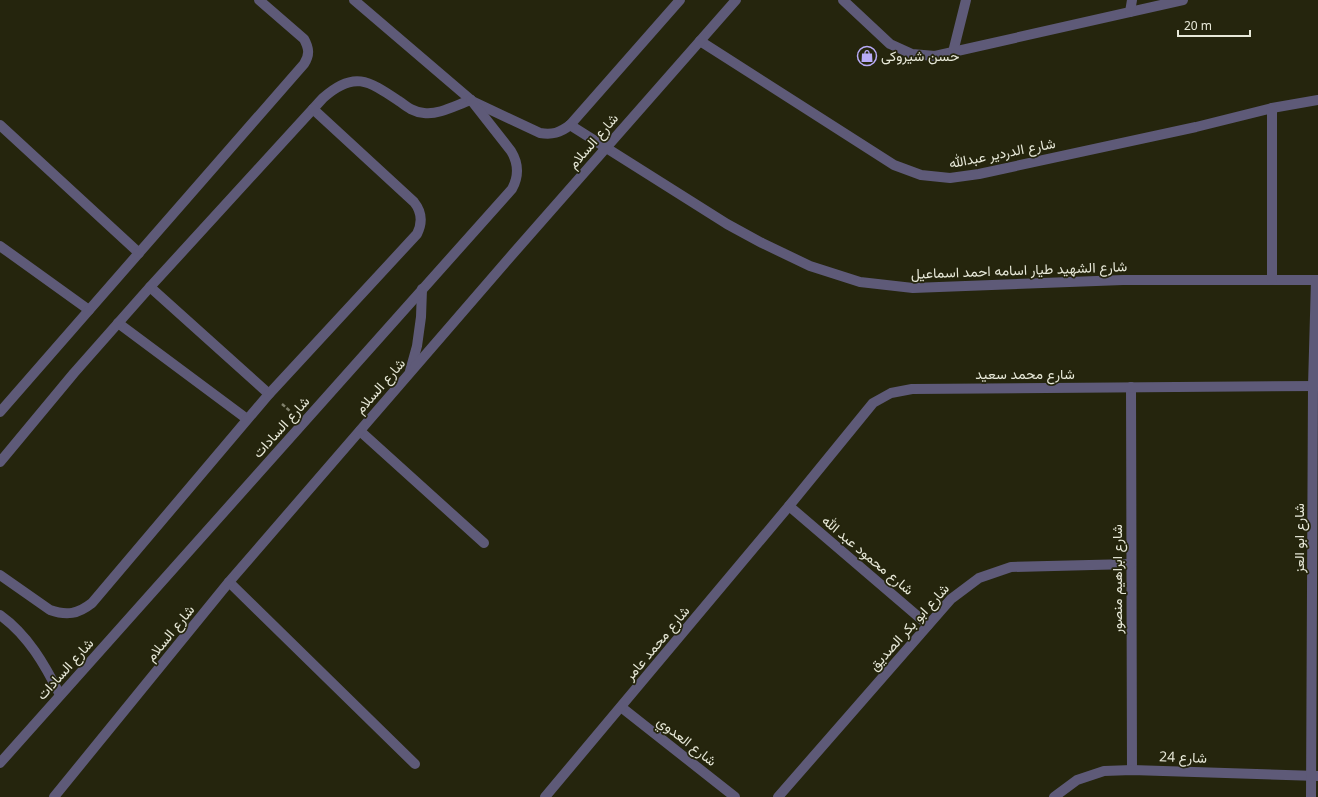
<svg xmlns="http://www.w3.org/2000/svg" width="1318" height="797" viewBox="0 0 1318 797" font-family="'Noto Sans',Vazirmatn,sans-serif">
<style>
.lines{fill:none;stroke-linecap:round;stroke-linejoin:round}
.path{stroke:#80806c;stroke-width:2.5;stroke-dasharray:4 2;stroke-linecap:butt}
.service{stroke:#5e5a78;stroke-width:10}
.minor{stroke:#5e5a78;stroke-width:10}
.tertiary{stroke:#5e5a78;stroke-width:10}
.labels{text-anchor:middle;stroke-width:3.5;stroke-linejoin:round;paint-order:stroke}
.poi-label{font-size:14px;fill:#e7e8d8;stroke:#25250d;text-anchor:start}
.street-label{font-size:14px;fill:#e7e8d8;stroke:#25250d}
</style>
<rect width="100%" height="100%" fill="#25250d"/>
<g class="lines">
<polyline class="path" points="282,404 290,411"/>
<g class="service">
<polyline points="0,125 139,253"/>
<polyline points="0,246 89,310"/>
<polyline points="150,287 269,394"/>
<polyline points="118,323 247,419"/>
<path d="M0,412L304,64C310,55 309,48 304,39L259,0"/>
<polyline points="360,431 484,543"/>
<path d="M0,462L74,373L150,287L323,98C354,70 369,81 399,101C407,107 413,112 424,113C439,115 456,105 471,100"/>
<path d="M0,575L50,610C67,616 78,614 92,603L269,394L417,234C423,222 422,212 414,202L313,109"/>
<path d="M0,615C28,635 45,665 60,695"/>
</g>
<g class="minor">
<polyline points="354,0 471,100"/>
<polyline points="843,0 890,44 912,54 935,56 1183,0"/>
<polyline points="1130,12 1132,0"/>
<polyline points="700,41 894,165 921,175 950,178 979,174 1196,127 1272,108 1318,100"/>
<polyline points="953,52 966,0"/>
<polyline points="570,125 727,224 762,243 810,266 860,282 913,288 1123,280 1318,280"/>
<polyline points="1272,280 1272,108"/>
<polyline points="1131,387 1132,770"/>
<polyline points="789,506 928,625"/>
<polyline points="229,582 415,764"/>
<polyline points="621,707 735,797"/>
<polyline points="545,797 789,506 873,403 891,393 912,389 1318,386"/>
<polyline points="778,797 951,599 979,578 1011,567 1131,564"/>
<polyline points="1054,797 1077,780 1104,771 1132,770 1318,776"/>
<polyline points="1311,797 1313,386 1316,280"/>
</g>
<g class="tertiary">
<path d="M474,102L540,133C552,135 560,133 570,125L680,0"/>
<polyline points="410,371 417,346 421,317 422,289"/>
<path d="M0,763L512,189C519,176 519,164 511,151L471,100"/>
<polyline points="54,797 229,582 511,256 736,0"/>
</g>
</g>
<defs>
<symbol id="shop-ring" viewBox="-11 -11 22 22"><circle r="9.5" fill="#25250d" stroke="#b8abf7" stroke-width="1.5"/><path d="M-5-2.5h2.3a2.7 3.5 0 0 1 5.4 0H5L5.5 6h-11ZM-1.5-2.5h3a1.5 2.3 0 0 0-3 0Z" fill="#b8abf7"/></symbol>
</defs>
<g fill-rule="evenodd">
<use href="#shop-ring" x="856" y="45" width="22" height="22"/>
</g>
<g class="labels">
<g class="poi-label">
<text x="881" y="61">حسن شيروكى</text>
</g>
<g class="street-label">
<text transform="translate(593 141) rotate(-49)" y="5">شارع السلام</text>
<text transform="translate(1002 153) rotate(-11)" y="5">شارع الدردير عبدالله</text>
<text transform="translate(1019 270) rotate(-2)" y="5">شارع الشهيد طيار اسامه احمد اسماعيل</text>
<text x="1025" y="379">شارع محمد سعيد</text>
<text transform="translate(380 386) rotate(-49)" y="5">شارع السلام</text>
<text transform="translate(281 427) rotate(-48)" y="5">شارع السادات</text>
<text transform="translate(1299 538) rotate(-90)" y="5">شارع ابو العز</text>
<text transform="translate(868 555) rotate(40)" y="5">شارع محمود عبد الله</text>
<text transform="translate(1117 579) rotate(-90)" y="5">شارع ابراهيم منصور</text>
<text transform="translate(909 627) rotate(-48)" y="5">شارع ابو بكر الصديق</text>
<text transform="translate(170 633) rotate(-51)" y="5">شارع السلام</text>
<text transform="translate(657 643) rotate(-50)" y="5">شارع محمد عامر</text>
<text transform="translate(65 669) rotate(-48)" y="5">شارع السادات</text>
<text transform="translate(687 741) rotate(38)" y="5">شارع العدوي</text>
<text transform="translate(1183 757) rotate(2)" y="5">شارع 24</text>
</g>
</g>
<path d="M1178 30v6h72v-6" fill="none" stroke="#e7e8d8" stroke-width="2"/>
<text x="1184" y="30" font-size="12" fill="#e7e8d8" stroke="#25250d" stroke-width="3" paint-order="stroke">20 m</text>
</svg>
